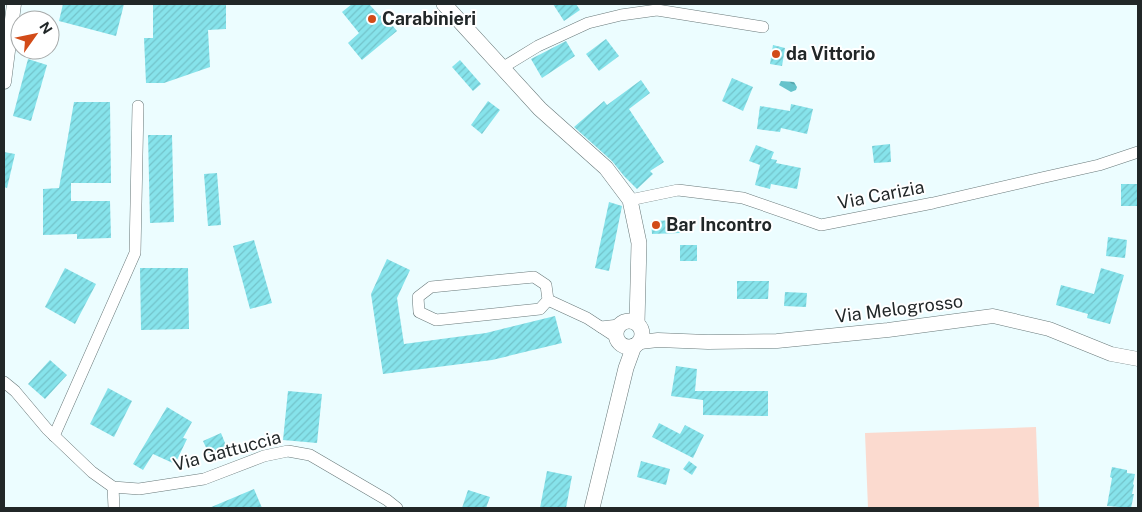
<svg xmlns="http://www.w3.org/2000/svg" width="1142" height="512" viewBox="0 0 1142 512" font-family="'Public Sans',sans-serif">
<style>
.pitch{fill:#fbdacf}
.water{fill:url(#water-waves)}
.building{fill:url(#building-hatch)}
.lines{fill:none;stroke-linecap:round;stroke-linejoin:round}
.minor-casing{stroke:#69797a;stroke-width:12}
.tertiary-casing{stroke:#69797a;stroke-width:15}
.secondary-casing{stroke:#69797a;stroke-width:16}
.minor{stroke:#fff;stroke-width:11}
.tertiary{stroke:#fff;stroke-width:14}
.secondary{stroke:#fff;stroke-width:15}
.poi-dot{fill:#d24b18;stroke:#fff;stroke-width:2}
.labels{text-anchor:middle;stroke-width:4;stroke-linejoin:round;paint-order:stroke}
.poi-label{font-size:18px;font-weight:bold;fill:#212728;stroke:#fff;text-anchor:start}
.street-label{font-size:18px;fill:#212728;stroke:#fff}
</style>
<defs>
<pattern id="water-waves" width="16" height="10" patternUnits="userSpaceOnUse" patternTransform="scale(1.25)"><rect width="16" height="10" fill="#66c3cb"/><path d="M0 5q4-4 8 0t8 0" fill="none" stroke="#549ea5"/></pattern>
<pattern id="building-hatch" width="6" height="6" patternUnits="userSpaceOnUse" patternTransform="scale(1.25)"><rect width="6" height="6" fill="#86e3eb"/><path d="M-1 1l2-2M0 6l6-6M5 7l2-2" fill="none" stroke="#73c3ca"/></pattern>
</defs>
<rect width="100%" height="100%" fill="#ecfdff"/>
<polygon class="pitch" points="1036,427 1039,508 868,508 865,433"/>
<polygon class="water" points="781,81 794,82 797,87 796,90 791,92 779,85"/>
<g class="building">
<polygon points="63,4 124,4 116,36 59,21"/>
<polygon points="153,4 226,4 226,29 208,30 210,67 164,83 146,83 144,38 153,38"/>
<polygon points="352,4 369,4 380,16 383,14 397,31 362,60 348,43 359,33 342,12"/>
<polygon points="553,4 576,4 580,10 564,21"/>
<polygon points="606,39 619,56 599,71 586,54"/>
<polygon points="566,41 575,56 542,78 531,59"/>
<polygon points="773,45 785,48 782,66 770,64"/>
<polygon points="28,59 47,65 31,121 13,116"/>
<polygon points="460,60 481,84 473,91 452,67"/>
<polygon points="732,78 753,87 743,111 722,101"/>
<polygon points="641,80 650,93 629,109 664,162 650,171 653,174 637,189 624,176 612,161 574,127 604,101 607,105"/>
<polygon points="488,101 500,110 482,134 471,125"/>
<polygon points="74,102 110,102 111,183 71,183 71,201 110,201 111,238 77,239 77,234 43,235 43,189 59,188"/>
<polygon points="791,104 813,109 807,134 781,128 780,132 757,129 760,106 790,111"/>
<polygon points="148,135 172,135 174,222 150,223"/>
<polygon points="890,144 891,162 874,163 872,146"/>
<polygon points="756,145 774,152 771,159 777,160 776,163 801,168 797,189 771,184 770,189 755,185 760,165 749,161"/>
<polygon points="4,152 15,154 7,188 4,187"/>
<polygon points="217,173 221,225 208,226 204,174"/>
<rect x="1121" y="184" width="17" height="22"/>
<polygon points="609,202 622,206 609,271 595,268"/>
<polygon points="680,220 680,233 652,234 651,221"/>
<polygon points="1108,237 1127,240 1125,258 1106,256"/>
<polygon points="254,240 272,303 250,309 233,246"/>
<rect x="680" y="245" width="17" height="16"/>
<polygon points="387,259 410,270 397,298 404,344 486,333 555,316 562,343 492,360 383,374 371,294"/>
<polygon points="65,268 96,284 75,324 45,307"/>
<polygon points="140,268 188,268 189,329 141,330"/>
<polygon points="1101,268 1124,275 1110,324 1087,318 1088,314 1056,305 1061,285 1094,294"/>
<polygon points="737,281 769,281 768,299 737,299"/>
<polygon points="785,292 807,293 806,307 784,306"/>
<polygon points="50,360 67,375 45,399 28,384"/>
<polygon points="676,366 697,369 695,391 768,391 768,416 703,415 703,400 671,396"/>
<polygon points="108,388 132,401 114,437 90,424"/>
<polygon points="288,391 322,394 317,443 283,440"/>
<polygon points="167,407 192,422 183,438 187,439 175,464 153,454 143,470 133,464"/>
<polygon points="659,423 680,434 685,425 704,435 693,458 652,437"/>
<polygon points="221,433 227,448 210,456 203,441"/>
<polygon points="641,461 670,469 666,485 637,477"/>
<polygon points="689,461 697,467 692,475 683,469"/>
<polygon points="1112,467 1127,470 1127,473 1135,474 1133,484 1134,485 1132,494 1134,494 1131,508 1107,506 1112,478 1110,477"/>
<polygon points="547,471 572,476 566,508 540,508"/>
<polygon points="254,489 262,508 209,508"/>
<polygon points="468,490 490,497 486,508 462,508"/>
</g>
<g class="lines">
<defs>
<g id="minor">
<polyline points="502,68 538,46 588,23 621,15 657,10 763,27"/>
<polyline points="630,200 678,190 743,198 821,225 933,203 1041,178 1099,165 1138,152"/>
<polygon points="534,277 546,285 548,300 540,309 436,320 419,312 418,297 431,287"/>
<polyline points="548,300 587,318 616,337"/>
<polyline points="601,327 619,325"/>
<polyline points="4,382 15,391 47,429 92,472 113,487 139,489 204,479 264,456 288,451 310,455 387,500 397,508"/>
<polyline points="54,436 135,253 138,106"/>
<polyline points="113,487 114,508"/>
</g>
<g id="tertiary">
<polyline points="4,82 14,4"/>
<polyline points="640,342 658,340 708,342 777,341 888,330 993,316 1049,329 1111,354 1138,359"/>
</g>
<g id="secondary">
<polyline points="444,4 540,109 606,168 630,200 639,243 637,323"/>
<circle cx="629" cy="334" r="13"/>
<polyline points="592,508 626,368 634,346"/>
</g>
</defs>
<use href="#minor" class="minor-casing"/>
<use href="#tertiary" class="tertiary-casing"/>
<use href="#secondary" class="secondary-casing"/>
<use href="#minor" class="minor"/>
<use href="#tertiary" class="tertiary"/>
<use href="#secondary" class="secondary"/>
</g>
<g class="poi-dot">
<circle cx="372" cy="19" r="5"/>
<circle cx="776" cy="54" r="5"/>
<circle cx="656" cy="225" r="5"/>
</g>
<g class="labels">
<g class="poi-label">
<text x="382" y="25">Carabinieri</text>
<text x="786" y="60">da Vittorio</text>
<text x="666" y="231">Bar Incontro</text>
</g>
<g class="street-label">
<text transform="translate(881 195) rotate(-11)" y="6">Via Carizia</text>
<text transform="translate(899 309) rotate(-7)" y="6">Via Melogrosso</text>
<text transform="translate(227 451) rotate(-15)" y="6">Via Gattuccia</text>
</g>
</g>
<rect width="1142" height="512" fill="none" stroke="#212728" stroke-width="10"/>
<g transform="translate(35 35) rotate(57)"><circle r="24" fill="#ffffff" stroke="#a6a9a9"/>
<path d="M0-4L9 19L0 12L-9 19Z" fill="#d24b18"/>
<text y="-8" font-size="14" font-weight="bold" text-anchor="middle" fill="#212728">N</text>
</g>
</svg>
